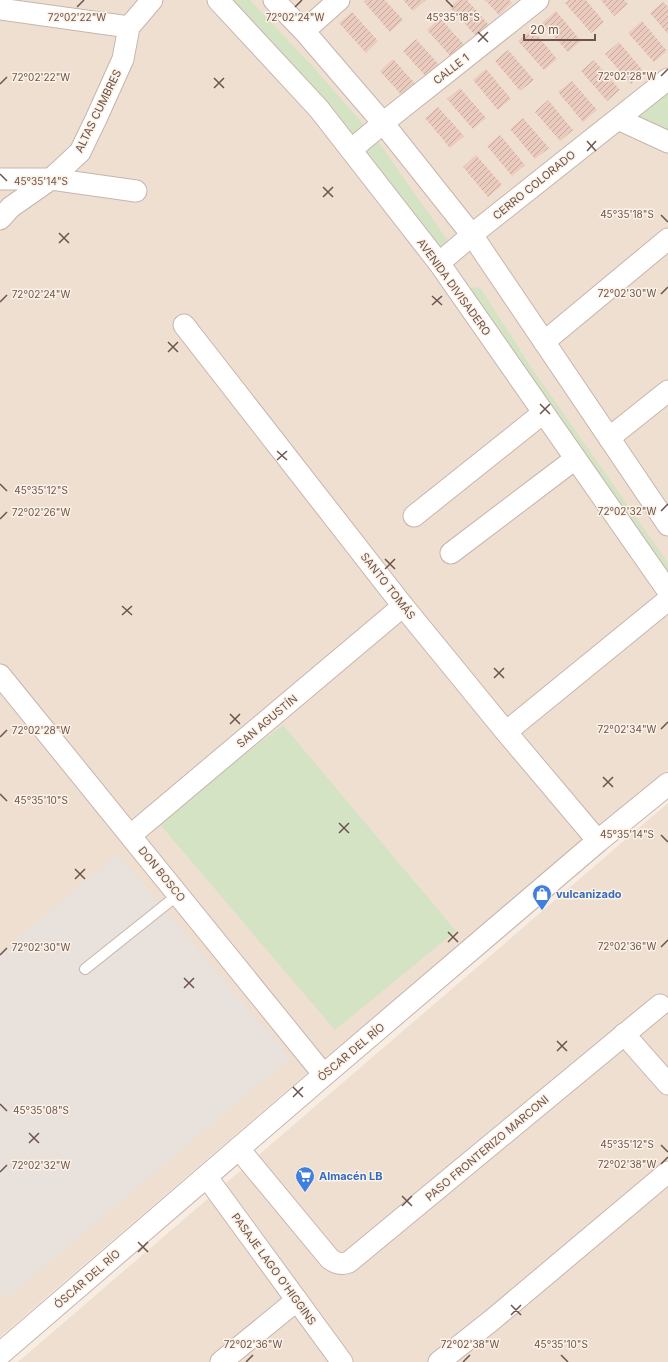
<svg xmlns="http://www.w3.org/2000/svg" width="668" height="1362" viewBox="0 0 668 1362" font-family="Inter,sans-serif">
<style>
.residential{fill:#efdfd1}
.industrial{fill:#e8e1dc}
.green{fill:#d3e3c3}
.building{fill:url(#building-hatch)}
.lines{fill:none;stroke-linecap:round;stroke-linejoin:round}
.service-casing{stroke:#c7b5ab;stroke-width:12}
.minor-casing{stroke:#c7b5ab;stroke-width:23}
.tertiary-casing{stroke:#c7b5ab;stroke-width:24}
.service{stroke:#fff;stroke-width:10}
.minor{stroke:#fff;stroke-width:21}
.tertiary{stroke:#fff;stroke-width:22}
.ticks{fill:none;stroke:#6c544c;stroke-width:1.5}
.labels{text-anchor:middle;stroke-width:3;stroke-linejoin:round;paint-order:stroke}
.street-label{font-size:11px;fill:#6c544c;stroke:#fcf2e7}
.shop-label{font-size:11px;font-weight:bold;fill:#366cbe;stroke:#fcf2e7;text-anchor:start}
.ticks-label{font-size:10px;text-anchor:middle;fill:#6c544c;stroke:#fcf2e7;stroke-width:3;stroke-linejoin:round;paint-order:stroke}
</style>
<defs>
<pattern id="building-hatch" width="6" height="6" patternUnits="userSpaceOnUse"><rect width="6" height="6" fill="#eacbbd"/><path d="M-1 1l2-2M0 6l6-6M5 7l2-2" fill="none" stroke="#c2a79c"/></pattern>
</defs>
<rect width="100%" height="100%" fill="#f8ede2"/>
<g class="residential">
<polygon points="0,0 668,0 668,771 583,841 299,1080 0,1337"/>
<polygon points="668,803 668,1362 18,1362"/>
</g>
<polygon class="industrial" points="117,854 290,1058 6,1299 0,1292 0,953"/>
<g class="green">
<polygon points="233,0 250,0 315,69 377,140 448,241 442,252 329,106"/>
<polygon points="668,86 668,135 626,118"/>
<polygon points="475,287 481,289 531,367 668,563 668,582 467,291 472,288"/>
<polygon points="283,725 456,931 335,1030 157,821"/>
</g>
<g class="building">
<polygon points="366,0 385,0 403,20 390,32 364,2"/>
<polygon points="403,0 426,0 413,11"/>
<polygon points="458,0 467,0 489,25 476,36 450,7"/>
<polygon points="485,0 509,0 512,3 499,15"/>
<polygon points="569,0 586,0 604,22 591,33 565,3"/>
<polygon points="601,0 624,0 628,4 614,16"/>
<polygon points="663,2 668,7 668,34 650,13"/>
<polygon points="556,11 581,41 568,52 542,23"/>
<polygon points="352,12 378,41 366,53 339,23"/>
<polygon points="440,18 466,47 453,59 427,30"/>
<polygon points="642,21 667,51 654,62 628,33"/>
<polygon points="532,29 557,59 544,70 518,41"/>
<polygon points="416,39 442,68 429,80 403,51"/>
<polygon points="619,42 644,72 631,84 605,54"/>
<polygon points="508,50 534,80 520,91 495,61"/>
<polygon points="393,59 419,88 406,100 380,71"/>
<polygon points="594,60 620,90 607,101 581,71"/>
<polygon points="486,69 511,99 498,110 473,80"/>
<polygon points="572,81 597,110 583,122 558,92"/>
<polygon points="460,88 486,118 473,129 447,99"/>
<polygon points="548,100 573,130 560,141 535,112"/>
<polygon points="438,107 464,136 450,148 425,118"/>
<polygon points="523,118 549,148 535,159 510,129"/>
<polygon points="500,135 525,165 512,176 487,146"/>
<polygon points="476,155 502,185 488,197 463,167"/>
</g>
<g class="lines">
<defs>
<polyline id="service" points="85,969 179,894"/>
<g id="minor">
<polyline points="218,0 319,109 439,263 668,591"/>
<polyline points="274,0 304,31 383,123 472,235 668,525"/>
<polyline points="0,9 129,27"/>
<polyline points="304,31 339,0"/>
<polyline points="618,119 668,142"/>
<polyline points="351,150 383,123 538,0"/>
<polyline points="0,179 51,179 136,191"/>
<polyline points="0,219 11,207 51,179 80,152 96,119 123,59 129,27 152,0"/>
<polyline points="439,263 479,229 668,79"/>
<polyline points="184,325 403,606 506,732 598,841"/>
<polyline points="544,342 668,239"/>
<polyline points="609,438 668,391"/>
<polyline points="414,516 543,413"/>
<polyline points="451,553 575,459"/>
<polyline points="0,675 324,1075"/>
<polyline points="506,732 668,600"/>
<polyline points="131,835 403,606"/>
<polyline points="624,1034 668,1084"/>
<path d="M238,1148L330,1259C337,1264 342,1265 349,1262L660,1005"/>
<polyline points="206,1176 342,1362"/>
<polyline points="221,1362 297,1300"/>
<polyline points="439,1362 492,1320 668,1172"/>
</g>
<polyline id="tertiary" points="0,1354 324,1075 598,841 668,784"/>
</defs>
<use href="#service" class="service-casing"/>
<use href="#minor" class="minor-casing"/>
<use href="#tertiary" class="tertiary-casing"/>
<use href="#service" class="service"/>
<use href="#minor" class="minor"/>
<use href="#tertiary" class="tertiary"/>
</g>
<path class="ticks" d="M446,0L453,7M77,7L84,0M295,7L302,0M478,32L488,42M478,42L488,32M661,76L668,69M214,78L224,88M0,84L7,77M214,88L224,78M587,141L596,151M587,151L596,141M0,174L7,181M323,187L333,197M323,197L333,187M661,215L668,222M59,233L69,243M59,243L69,233M661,294L668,287M432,296L442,305M0,302L7,295M432,305L442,296M168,342L178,352M168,352L178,342M540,404L550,414M540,414L550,404M277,451L287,460M277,460L287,451M0,484L7,491M661,511L668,504M0,519L7,512M385,559L395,569M385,569L395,559M122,606L132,615M122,615L132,606M494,668L504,678M494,678L504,668M230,714L240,724M230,724L240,714M661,729L668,722M0,737L7,730M603,777L613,787M603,787L613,777M0,794L7,801M339,823L349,833M339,833L349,823M661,835L668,842M75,869L85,879M75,879L85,869M448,932L458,942M448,942L458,932M661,947L668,940M0,955L7,948M184,978L194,988M184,988L194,978M557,1041L567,1051M557,1051L567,1041M293,1087L303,1097M293,1097L303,1087M0,1104L7,1111M29,1133L39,1143M29,1143L39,1133M661,1145L668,1152M661,1164L668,1157M0,1172L7,1165M402,1196L412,1206M402,1206L412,1196M138,1242L148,1252M138,1252L148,1242M511,1305L521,1315M511,1315L521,1305M561,1355L568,1362M246,1362L253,1355M463,1362L470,1355"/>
<defs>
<symbol id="shop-pin" viewBox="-11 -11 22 30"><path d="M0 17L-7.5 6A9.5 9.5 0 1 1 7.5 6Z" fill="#3f7fe0" stroke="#fcf2e7"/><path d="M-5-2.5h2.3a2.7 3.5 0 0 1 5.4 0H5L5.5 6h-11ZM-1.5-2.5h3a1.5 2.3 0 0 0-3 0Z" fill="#fff"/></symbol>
<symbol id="supermarket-pin" viewBox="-11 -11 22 30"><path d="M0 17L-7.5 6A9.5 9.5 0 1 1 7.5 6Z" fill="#3f7fe0" stroke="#fcf2e7"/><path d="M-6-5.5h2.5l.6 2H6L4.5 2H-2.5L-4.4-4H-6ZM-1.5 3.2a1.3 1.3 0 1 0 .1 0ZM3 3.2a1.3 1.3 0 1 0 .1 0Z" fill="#fff"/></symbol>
</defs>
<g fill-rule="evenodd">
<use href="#shop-pin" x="531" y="883" width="22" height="30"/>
<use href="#supermarket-pin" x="294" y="1165" width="22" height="30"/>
</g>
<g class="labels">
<g class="street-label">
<text transform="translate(451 69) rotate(-38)" y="4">CALLE 1</text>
<text transform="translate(98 111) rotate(-64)" y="4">ALTAS CUMBRES</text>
<text transform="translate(534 185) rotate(-39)" y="4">CERRO COLORADO</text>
<text transform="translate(454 287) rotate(54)" y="4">AVENIDA DIVISADERO</text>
<text transform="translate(388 586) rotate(52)" y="4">SANTO TOMÁS</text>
<text transform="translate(267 721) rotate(-40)" y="4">SAN AGUSTÍN</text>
<text transform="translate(162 874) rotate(51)" y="4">DON BOSCO</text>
<text transform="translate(351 1052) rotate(-40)" y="4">ÓSCAR DEL RÍO</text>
<text transform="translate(487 1148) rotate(-40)" y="4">PASO FRONTERIZO MARCONI</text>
<text transform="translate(274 1269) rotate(54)" y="4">PASAJE LAGO O'HIGGINS</text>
<text transform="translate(87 1279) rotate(-41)" y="4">ÓSCAR DEL RÍO</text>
</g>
<g class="shop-label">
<text x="556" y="898">vulcanizado</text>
<text x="319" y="1180">Almacén LB</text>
</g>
</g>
<g class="ticks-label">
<text x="77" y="21">72°02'22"W</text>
<text x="295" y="21">72°02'24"W</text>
<text x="453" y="21">45°35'18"S</text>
<text x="627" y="80">72°02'28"W</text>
<text x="41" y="81">72°02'22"W</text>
<text x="41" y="185">45°35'14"S</text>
<text x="627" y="218">45°35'18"S</text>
<text x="627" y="297">72°02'30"W</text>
<text x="41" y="298">72°02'24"W</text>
<text x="41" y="494">45°35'12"S</text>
<text x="627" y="515">72°02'32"W</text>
<text x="41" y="516">72°02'26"W</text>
<text x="627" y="733">72°02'34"W</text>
<text x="41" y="734">72°02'28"W</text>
<text x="41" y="804">45°35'10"S</text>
<text x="627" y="838">45°35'14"S</text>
<text x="627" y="950">72°02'36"W</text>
<text x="41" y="951">72°02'30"W</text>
<text x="41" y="1114">45°35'08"S</text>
<text x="627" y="1148">45°35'12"S</text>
<text x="627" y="1168">72°02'38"W</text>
<text x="41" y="1169">72°02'32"W</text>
<text x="253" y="1348">72°02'36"W</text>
<text x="470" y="1348">72°02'38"W</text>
<text x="561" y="1348">45°35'10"S</text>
</g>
<path d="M524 34v6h71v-6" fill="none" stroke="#6c544c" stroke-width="2"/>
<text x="530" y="34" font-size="12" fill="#6c544c" stroke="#fcf2e7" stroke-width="3" paint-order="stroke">20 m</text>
</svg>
